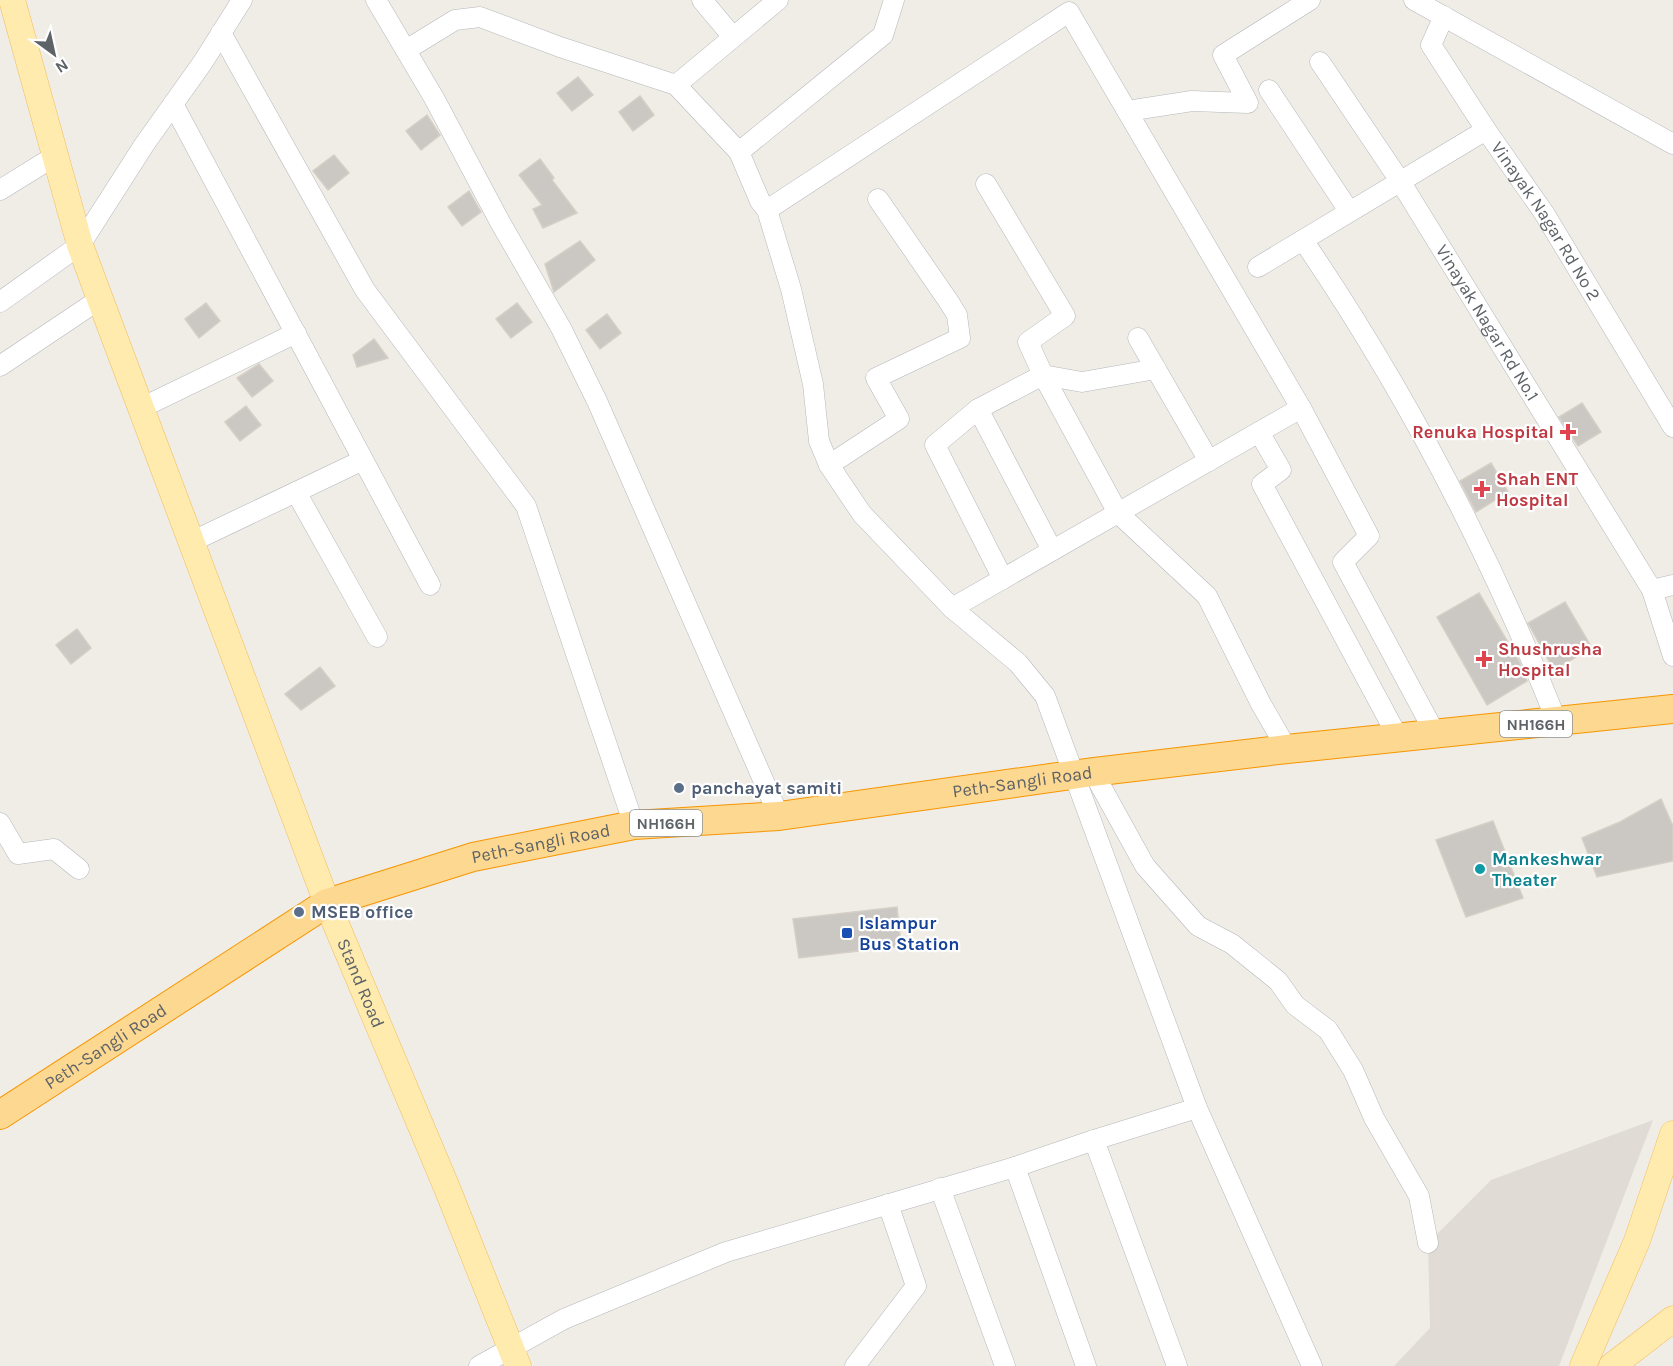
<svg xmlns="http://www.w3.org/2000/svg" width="1673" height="1366" viewBox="0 0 1673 1366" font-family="Karla,sans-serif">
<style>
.education{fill:#e0dcd5}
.building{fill:#cbc8c3;stroke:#d5cfc5;stroke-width:1.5}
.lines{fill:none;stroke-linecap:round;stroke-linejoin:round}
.minor-casing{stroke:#b4b7bb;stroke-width:21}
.major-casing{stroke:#f1bc5e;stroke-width:27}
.highway-casing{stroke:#f69501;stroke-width:30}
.minor{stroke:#fff;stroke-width:20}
.major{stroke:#ffebad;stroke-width:26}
.highway{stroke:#fdd891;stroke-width:28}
.health-dot{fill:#e0444e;stroke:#fff;stroke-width:2}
.service-dot{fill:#5c6f8a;stroke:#fff;stroke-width:2}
.culture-dot{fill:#0f9aa8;stroke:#fff;stroke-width:2}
.transit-dot{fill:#1a4fb4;stroke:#fff;stroke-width:2}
.labels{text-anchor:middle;stroke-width:4.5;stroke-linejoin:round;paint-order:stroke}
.shield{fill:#fff;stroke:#8e9295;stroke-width:1.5}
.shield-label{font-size:16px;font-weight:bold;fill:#5e6367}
.street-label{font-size:18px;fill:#5e6367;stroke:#fff}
.health-label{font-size:18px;font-weight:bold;fill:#be3a42;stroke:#fff;text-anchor:start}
.service-label{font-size:18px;font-weight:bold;fill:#4e5e75;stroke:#fff;text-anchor:start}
.culture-label{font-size:18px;font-weight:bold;fill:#0d838f;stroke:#fff;text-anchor:start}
.transit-label{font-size:18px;font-weight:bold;fill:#164399;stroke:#fff;text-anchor:start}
</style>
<rect width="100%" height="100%" fill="#f0ede7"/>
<polygon class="education" points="1653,1120 1559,1366 1394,1366 1430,1328 1428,1243 1491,1180"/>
<g class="building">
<polygon points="578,77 593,95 572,111 557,93"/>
<polygon points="640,96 654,115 633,131 619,112"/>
<polygon points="427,115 440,135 421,150 406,131"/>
<polygon points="334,155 349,173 328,190 313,171"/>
<polygon points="540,159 554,178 552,180 577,213 543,228 533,209 542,205 519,175"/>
<polygon points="469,191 481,212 462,226 448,207"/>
<polygon points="580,241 595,260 554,292 545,264"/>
<polygon points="206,303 220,321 199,338 185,319"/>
<polygon points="517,303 532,322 511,338 496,319"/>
<polygon points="607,314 621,333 600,349 586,330"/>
<polygon points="374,339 388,358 357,367 353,355"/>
<polygon points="259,364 273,381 252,397 237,378"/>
<polygon points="1582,403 1601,432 1578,446 1559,417"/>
<polygon points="246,406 261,425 240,441 225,422"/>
<polygon points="1491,463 1508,492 1476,512 1460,481"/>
<polygon points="1479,593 1519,661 1527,681 1487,705 1437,617"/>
<polygon points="1565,602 1592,648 1554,670 1528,623"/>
<polygon points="77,629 91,648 71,664 56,645"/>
<polygon points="320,667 335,686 301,710 285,694"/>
<polygon points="1661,799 1673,826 1673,861 1597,877 1582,838 1620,822"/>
<polygon points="1493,821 1523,898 1466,917 1436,840"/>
<polygon points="897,907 901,946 799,958 793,919"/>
</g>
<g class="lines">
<defs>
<g id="minor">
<polyline points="376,0 434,98 500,222 561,328 597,401 779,816"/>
<polyline points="702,0 733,37"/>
<polyline points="1414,0 1673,144"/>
<path id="s1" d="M1444,16L1431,45L1486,130L1544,213L1673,427"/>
<polyline points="221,33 365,290 526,506 634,825"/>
<polyline points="406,50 455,20 480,17 560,47 676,85 739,152 760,201 767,210 791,289 813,384 819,441 829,465 862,514 952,608 1018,663 1045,696 1197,1108 1312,1366"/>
<path id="s2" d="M1320,62L1400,181L1652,590L1673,656"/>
<polyline points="676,85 778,0"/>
<polyline points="1269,90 1349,211"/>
<polyline points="173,104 430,585"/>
<polyline points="1127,111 1192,101 1248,103 1223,55 1310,0"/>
<polyline points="739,152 883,35 894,0"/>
<polyline points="986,184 1065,316 1028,342 1043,375 1118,513 1207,596 1261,704 1287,749"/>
<polyline points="0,190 55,156"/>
<polyline points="767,210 1069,12 1301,408 1369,536 1343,562 1436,735"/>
<path d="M1303,240C1405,390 1490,553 1557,722"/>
<polyline points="1258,267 1486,130"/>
<polyline points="0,302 80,245 144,145 203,62 242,0"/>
<polyline points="1138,338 1209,461"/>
<polyline points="0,366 100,299"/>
<polyline points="141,408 296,333"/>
<polyline points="978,409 1052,550"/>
<polyline points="1259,432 1281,470 1262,484 1399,739"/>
<polyline points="829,465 899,419 876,378 960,338 957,315 949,302 878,199"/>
<polyline points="296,492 377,637"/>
<polyline points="191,542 363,460"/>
<polyline points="1003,579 935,445 978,409 1043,375 1082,382 1156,369"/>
<polyline points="1652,590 1673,585"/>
<polyline points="952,608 1301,408"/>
<polyline points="1093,772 1145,866 1198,926 1232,944 1278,981 1295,1005 1328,1030 1353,1070 1374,1118 1419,1196 1428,1243"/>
<polyline points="0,823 18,854 54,849 79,869"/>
<polyline points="1094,1140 1177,1366"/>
<polyline points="1015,1167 1086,1366"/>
<polyline points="940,1188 1005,1366"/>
<polyline points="479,1366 564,1319 726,1252 1015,1167 1094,1140 1197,1108"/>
<polyline points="855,1366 916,1286 888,1204"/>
</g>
<g id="major">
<path id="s3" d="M12,0L80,245L100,299L327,903L447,1188L518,1366"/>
<polyline points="1583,1366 1637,1241 1673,1134"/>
<polyline points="1612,1366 1673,1319"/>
</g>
<g id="highway">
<path id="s4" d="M0,1115L327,903L473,857L634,825L779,816L1093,772L1287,749L1673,709"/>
</g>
</defs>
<use href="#minor" class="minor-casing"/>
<use href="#major" class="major-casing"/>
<use href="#highway" class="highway-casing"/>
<use href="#minor" class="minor"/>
<use href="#major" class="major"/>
<use href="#highway" class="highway"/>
</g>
<g class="health-dot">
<path d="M1565 423h6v6h6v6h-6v6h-6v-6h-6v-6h6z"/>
<path d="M1479 480h6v6h6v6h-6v6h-6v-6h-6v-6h6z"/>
<path d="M1481 650h6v6h6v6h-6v6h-6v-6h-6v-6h6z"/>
</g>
<g class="service-dot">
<circle cx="679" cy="788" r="6"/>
<circle cx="299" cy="912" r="6"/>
</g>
<circle class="culture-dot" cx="1480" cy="869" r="6"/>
<rect class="transit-dot" x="841" y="927" width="12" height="12" rx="3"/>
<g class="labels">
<g class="shield">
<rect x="1500" y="711" width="72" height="26" rx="4.5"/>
<rect x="630" y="810" width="72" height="26" rx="4.5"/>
</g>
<g class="shield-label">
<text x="1536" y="730">NH166H</text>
<text x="666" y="829">NH166H</text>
</g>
<g class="street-label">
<text dy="6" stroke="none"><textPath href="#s1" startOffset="242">Vinayak Nagar Rd No 2</textPath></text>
<text dy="6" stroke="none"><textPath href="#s2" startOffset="310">Vinayak Nagar Rd No.1</textPath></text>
<text dy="6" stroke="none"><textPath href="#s4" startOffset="1098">Peth-Sangli Road</textPath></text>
<text dy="6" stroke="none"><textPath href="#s4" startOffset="612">Peth-Sangli Road</textPath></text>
<text dy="6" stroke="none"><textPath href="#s3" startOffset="1044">Stand Road</textPath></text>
<text dy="6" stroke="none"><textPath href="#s4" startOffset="126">Peth-Sangli Road</textPath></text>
</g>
<g class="health-label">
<text x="1554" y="438" text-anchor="end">Renuka Hospital</text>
<text x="1496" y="485">Shah ENT<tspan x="1496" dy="21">Hospital</tspan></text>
<text x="1498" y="655">Shushrusha<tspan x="1498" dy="21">Hospital</tspan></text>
</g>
<g class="service-label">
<text x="691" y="794">panchayat samiti</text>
<text x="311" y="918">MSEB office</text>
</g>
<g class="culture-label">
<text x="1492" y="865">Mankeshwar<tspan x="1492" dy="21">Theater</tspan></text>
</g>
<g class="transit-label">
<text x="859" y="929">Islampur<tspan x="859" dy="21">Bus Station</tspan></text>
</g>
</g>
<g transform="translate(54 54) rotate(147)" stroke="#ffffff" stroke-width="4.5" paint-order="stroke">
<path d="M0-4.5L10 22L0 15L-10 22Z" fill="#5e6367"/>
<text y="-9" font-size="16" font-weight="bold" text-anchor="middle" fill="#5e6367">N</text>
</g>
</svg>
